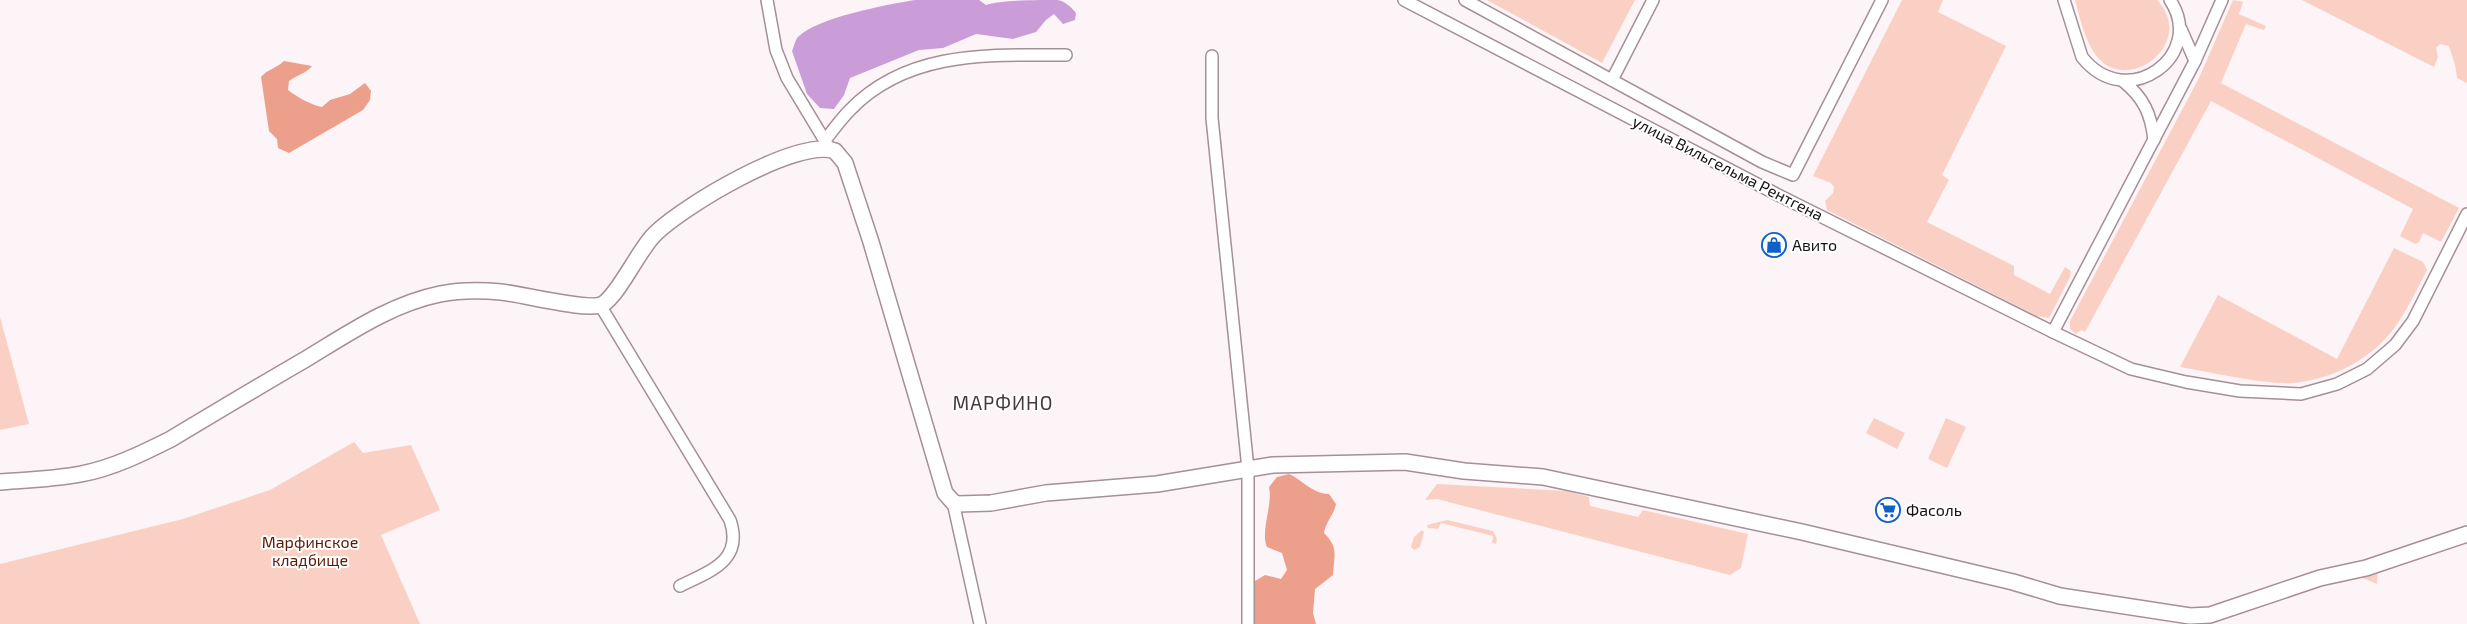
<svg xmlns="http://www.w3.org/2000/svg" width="2467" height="624" viewBox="0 0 2467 624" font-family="'Exo 2',sans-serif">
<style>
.green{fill:#fbd0c4}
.forest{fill:#ec9f8a}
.water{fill:#ca9dd9}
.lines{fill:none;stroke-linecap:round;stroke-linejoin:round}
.minor-casing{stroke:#a49096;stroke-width:14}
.tertiary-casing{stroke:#a49096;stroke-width:18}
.minor{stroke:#fff;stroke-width:11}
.tertiary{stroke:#fff;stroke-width:15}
.labels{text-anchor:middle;stroke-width:4;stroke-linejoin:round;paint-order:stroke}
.street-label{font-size:16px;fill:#191114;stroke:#fff}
.poi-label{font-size:16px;fill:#191114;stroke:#fff;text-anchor:start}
.park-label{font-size:16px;fill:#5c1905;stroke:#fff}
.quarter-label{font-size:19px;letter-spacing:1px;fill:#48373d;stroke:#fff}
</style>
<rect width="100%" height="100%" fill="#fdf4f7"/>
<g class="green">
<polygon points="1487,0 1635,0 1602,63"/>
<polygon points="1902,0 1943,0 1938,12 2006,46 1942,175 1949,180 1927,222 2014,266 2014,275 2050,294 2065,267 2071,271 2070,277 2049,318 2037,316 1827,210 1825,201 1833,193 1834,187 1831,183 1813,176"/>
<path d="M2075,0H2157C2198,43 2126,98 2095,54C2084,38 2080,18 2075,0Z"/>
<polygon points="2233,0 2243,2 2239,14 2266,26 2264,30 2246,24 2221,83 2459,208 2441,242 2423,233 2419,242 2415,244 2400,236 2413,209 2211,101 2085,332 2081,330 2076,334 2070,329 2070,321 2199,78"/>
<path d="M2302,0H2467V83L2457,78C2456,64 2453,60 2449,46L2440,44L2436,48L2438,57L2434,67Z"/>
<path d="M2394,248L2423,262L2427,270C2417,289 2408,309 2395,327C2372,359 2333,379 2294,383C2264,385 2211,372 2180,367L2218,295L2337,359Z"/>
<polygon points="0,317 29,424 0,430"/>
<polygon points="1874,418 1905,433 1897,449 1866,433"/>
<polygon points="1946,418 1966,427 1947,468 1928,459"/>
<polygon points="354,442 363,453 411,445 440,510 381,535 420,624 0,624 0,564 183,519 270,490"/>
<polygon points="1437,484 1567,491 1589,497 1590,506 1638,517 1643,510 1748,534 1741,568 1730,575 1437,499 1425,500"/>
<polygon points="1447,520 1493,531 1497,539 1496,544 1492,543 1493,536 1441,523 1438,529 1428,528 1427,525"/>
<polygon points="1422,530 1424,532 1420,547 1414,550 1411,547 1414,537"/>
<polygon points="2378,570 2377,584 2360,577"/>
</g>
<g class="forest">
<path d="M284,61L312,66C305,74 297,75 289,81L288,90C297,97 311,105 322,107L330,100L350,94L365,83L371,91L370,100L363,110L289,153L278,148L277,139L269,131L261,77C268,69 277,68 284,61Z"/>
<path d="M1289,474C1304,481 1311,493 1329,494L1336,504C1334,515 1326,521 1324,533C1339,548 1334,555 1333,575L1315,589L1313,613L1316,624H1255V581L1265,575L1281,579L1287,570L1282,553L1267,547C1260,532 1273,505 1269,487L1277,477Z"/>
</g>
<path class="water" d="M915,0H979L986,5C1000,0 1041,0 1057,0C1065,1 1071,7 1076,13L1075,20L1063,24L1054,14L1046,20L1036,32L1013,39L976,34L943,48L919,50L850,78L844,95L834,109L820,108L807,94L792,51C794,47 795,40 798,37C819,17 885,5 915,0Z"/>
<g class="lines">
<defs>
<g id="minor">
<polyline points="767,0 776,50 787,78 828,146"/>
<polyline points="1404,0 1780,196 2053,332 2131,369 2186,382 2240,391 2301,394 2337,384 2367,369 2395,345 2413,321 2467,214"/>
<polyline points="1465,0 1762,162 1793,175 1882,0"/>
<path d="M2064,0L2082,57C2127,114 2207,55 2170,0"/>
<polyline points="2181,29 2195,61"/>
<polyline points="1212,56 1212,118 1248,469 1248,624"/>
<polyline points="1612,80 1653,0"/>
<path d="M2123,81C2144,98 2151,114 2154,140"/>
<path d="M826,139C834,129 841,119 850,110C908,50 990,55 1066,55"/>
<path d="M600,305L730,520C744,561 710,571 680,586"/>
<polyline points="2053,332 2195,61 2222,0"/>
<polyline points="953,502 980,624"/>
</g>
<path id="tertiary" d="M0,482C27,480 54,479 81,474C113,468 143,453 171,439C216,412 261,385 306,359C349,333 391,304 440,294C460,290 481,290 501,292C522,294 589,312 603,304C618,295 638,252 653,236C679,208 798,137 835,151L845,163L871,242L945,493L953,502L958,504L991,503L1046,493L1157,484L1273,465L1405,462L1464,471L1543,477L1802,532L2013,582L2060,596L2190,616L2210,615L2320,578L2366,568L2467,534"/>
</defs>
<use href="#minor" class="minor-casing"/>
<use href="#tertiary" class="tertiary-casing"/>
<use href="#minor" class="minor"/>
<use href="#tertiary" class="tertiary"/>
</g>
<defs>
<symbol id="shop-ring" viewBox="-11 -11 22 22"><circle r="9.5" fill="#fff" stroke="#0f60c9" stroke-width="1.5"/><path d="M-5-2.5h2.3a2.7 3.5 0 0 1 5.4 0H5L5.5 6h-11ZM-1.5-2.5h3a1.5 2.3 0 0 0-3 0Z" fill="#0f60c9"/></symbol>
<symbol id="supermarket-ring" viewBox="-11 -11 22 22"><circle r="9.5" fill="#fff" stroke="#0f60c9" stroke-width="1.5"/><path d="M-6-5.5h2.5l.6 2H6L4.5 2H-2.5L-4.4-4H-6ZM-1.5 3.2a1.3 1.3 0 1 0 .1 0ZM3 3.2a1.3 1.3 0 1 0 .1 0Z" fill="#0f60c9"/></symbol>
</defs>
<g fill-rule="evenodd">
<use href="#shop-ring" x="1760" y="231" width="28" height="28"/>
<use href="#supermarket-ring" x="1874" y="496" width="28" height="28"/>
</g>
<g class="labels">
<g class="street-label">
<text transform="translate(1728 168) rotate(27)" y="6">улица Вильгельма Рентгена</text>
</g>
<g class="poi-label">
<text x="1792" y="251">Авито</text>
<text x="1906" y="516">Фасоль</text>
</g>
<g class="park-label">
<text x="310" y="548">Марфинское<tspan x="310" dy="18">кладбище</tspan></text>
</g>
<g class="quarter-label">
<text x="1003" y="410">МАРФИНО</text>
</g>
</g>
</svg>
